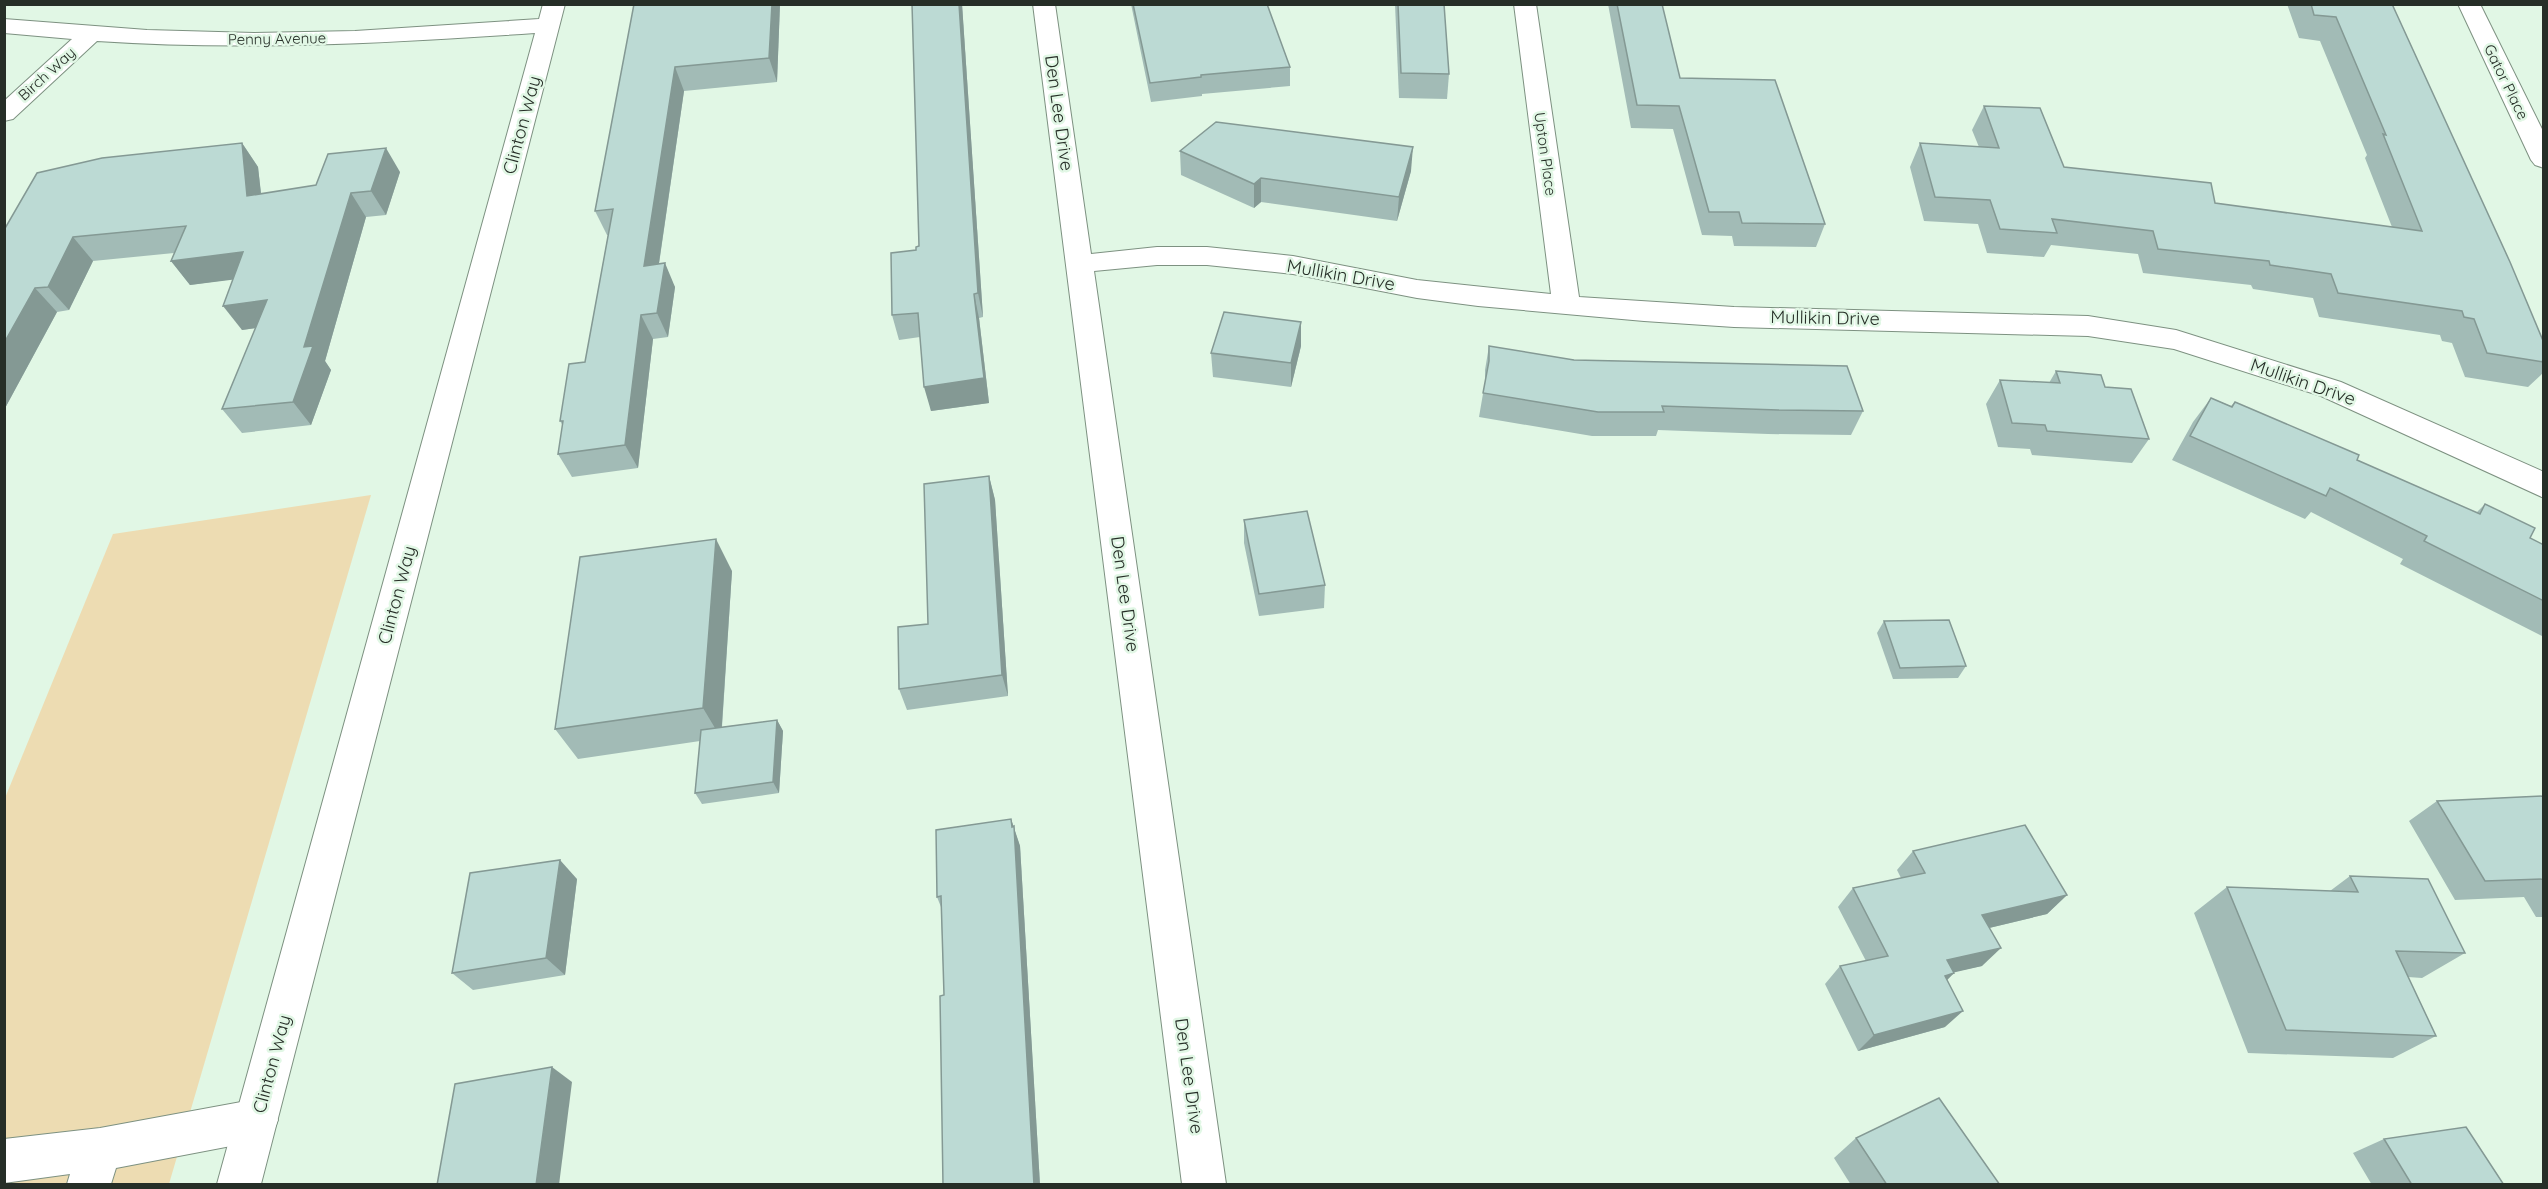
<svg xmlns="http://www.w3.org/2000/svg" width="2548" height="1189" viewBox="0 0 2548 1189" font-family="Quicksand,sans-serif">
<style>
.green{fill:#eddcb2}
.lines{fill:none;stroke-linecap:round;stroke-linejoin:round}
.service-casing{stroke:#7d9181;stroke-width:2}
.minor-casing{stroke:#7d9181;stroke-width:2}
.service{fill:#fff;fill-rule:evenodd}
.minor{fill:#fff;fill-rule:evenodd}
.wall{fill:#a2bbb6}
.shaded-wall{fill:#849994}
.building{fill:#bcdad4;stroke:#849994;stroke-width:1.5}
.labels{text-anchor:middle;stroke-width:5;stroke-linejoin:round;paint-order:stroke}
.far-street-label{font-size:15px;fill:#262e27;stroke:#e1f7e5}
.street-label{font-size:18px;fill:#262e27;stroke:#e1f7e5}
</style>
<rect width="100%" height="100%" fill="#e1f7e5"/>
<polygon class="green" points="371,495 169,1184 5,1184 5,798 113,534"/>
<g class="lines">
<defs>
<polygon id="service" points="257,1099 272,1105 278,1120 272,1135 257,1141 116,1168 111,1184 67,1184 70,1174 4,1183 4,1139 100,1128"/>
<g id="minor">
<path d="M543,4H565L261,1184H217L535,33C389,43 244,51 97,41L13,119L4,121V101L72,39L4,33V19L147,30L254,33L355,31L539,19Z"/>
<polygon points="1033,4 1055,4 1091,254 1157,247 1207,247 1293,256 1417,280 1551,294 1514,4 1536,4 1579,297 1734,307 2088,316 2176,330 2341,382 2544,472 2544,498 2321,396 2174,349 2088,336 1734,327 1644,321 1478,306 1417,298 1293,274 1207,265 1157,265 1094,271 1226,1184 1182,1184"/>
<polygon points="2458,4 2480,4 2544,133 2544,168 2535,165 2531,160"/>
</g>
</defs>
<use href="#service" class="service-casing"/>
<use href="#minor" class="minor-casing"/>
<use href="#service" class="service"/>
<use href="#minor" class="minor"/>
</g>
<g class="wall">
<polygon points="634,4 780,4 777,82 684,91 659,264 675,287 668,337 653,339 638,468 572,477 558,454 563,426 560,421 585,362 608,235 607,235 595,211"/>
<polygon points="912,4 962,4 983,317 979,318 989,403 931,411 920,337 899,340 892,315 916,250 919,246"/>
<polygon points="1131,4 1267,4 1290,67 1290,86 1202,94 1202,96 1151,102"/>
<polygon points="1395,4 1444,4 1449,74 1447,99 1399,98"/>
<polygon points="1608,4 1662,4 1680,78 1825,224 1816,247 1734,246 1732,236 1702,235 1673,129 1631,128"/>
<polygon points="2287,4 2392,4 2544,343 2544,372 2528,387 2465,377 2452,343 2442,341 2440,335 2319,317 2313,298 2253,289 2251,285 2143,273 2138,254 2051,245 2044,257 1987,253 1978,224 1924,221 1910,167 1920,143 1979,147 1972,130 1984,106 2064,167 2215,203 2392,227 2365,158 2367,155 2320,41 2299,38"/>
<polygon points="242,143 258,167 261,194 400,172 386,215 366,217 325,361 331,370 311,425 242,433 222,409 256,328 242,330 233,279 190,285 171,261 174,253 93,261 69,310 57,312 4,410 4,230"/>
<polygon points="1180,151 1411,171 1397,221 1261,202 1254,208 1181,175"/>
<polygon points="1301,346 1291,387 1213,377 1211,353"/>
<polygon points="1489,346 1863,411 1851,435 1768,434 1658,430 1656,436 1592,436 1479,417 1485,382 1485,370"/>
<polygon points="2056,371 2105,387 2149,439 2132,463 2032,455 2030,449 1998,447 1986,404 2000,380 2049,383"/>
<polygon points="2211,398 2231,406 2235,402 2357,460 2476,513 2485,504 2530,538 2544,545 2544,637 2400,564 2403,559 2311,512 2305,519 2172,460 2193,422"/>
<polygon points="989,476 995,500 1008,696 907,710 899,689 928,624"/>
<polygon points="1244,520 1325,585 1324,608 1259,616 1244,543"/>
<polygon points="732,571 722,727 777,720 783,731 779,793 702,804 695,793 700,741 578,759 555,729"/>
<polygon points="1884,621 1966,666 1958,678 1893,679 1877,633"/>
<polygon points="2544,796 2544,917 2536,917 2524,897 2455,900 2409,821 2437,801"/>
<polygon points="1011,819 1020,846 1040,1185 943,1185 944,995 941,907 937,897"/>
<polygon points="1913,851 2067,895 2047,914 1989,928 1982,966 1953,972 1954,973 1947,980 1945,1027 1858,1051 1825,984 1840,966 1866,961 1838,907 1853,888 1901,878 1897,870"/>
<polygon points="2350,876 2465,953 2422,978 2408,977 2436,1036 2393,1058 2248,1053 2194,913 2227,887 2330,891"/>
<polygon points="577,879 565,975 473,990 452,973"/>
<polygon points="1856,1138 2000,1185 1851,1185 1834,1158"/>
<polygon points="2384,1139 2504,1185 2372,1185 2353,1153"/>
</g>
<g class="shaded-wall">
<polygon points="772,4 780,4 777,82 769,58"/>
<polygon points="959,4 962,4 983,317 978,293"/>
<polygon points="675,67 684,91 655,290 644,266"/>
<polygon points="242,143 258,167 264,220 247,196"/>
<polygon points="1413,147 1411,171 1397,221 1399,197"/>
<polygon points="386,148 400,172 386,215 371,191"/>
<polygon points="1261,178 1261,202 1254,208 1254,184"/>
<polygon points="351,193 366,217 325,361 331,370 311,425 293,402 304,347"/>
<polygon points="73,237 93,261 69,310 48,287"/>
<polygon points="243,252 261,276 190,285 171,261"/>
<polygon points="665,263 675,287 668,337 657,313"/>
<polygon points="35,288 57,312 4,410 4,343"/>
<polygon points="974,294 979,318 989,403 931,411 924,387"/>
<polygon points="267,300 285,324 242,330 223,306"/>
<polygon points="641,315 653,339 638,468 625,445"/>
<polygon points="1301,322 1301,346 1291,387 1291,363"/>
<polygon points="989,476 995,500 1008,696 1002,675"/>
<polygon points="716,539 732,571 721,738 703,708"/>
<polygon points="777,720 783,731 779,793 773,782"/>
<polygon points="1011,819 1020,846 1040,1185 1034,1185"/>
<polygon points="560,860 577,879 565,975 546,958"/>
<polygon points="2067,895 2047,914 1964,934 1982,915"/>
<polygon points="2001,948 1982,966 1930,978 1947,960"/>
<polygon points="1954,973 1936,991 1945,976"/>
<polygon points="1963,1011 1945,1027 1858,1051 1874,1035"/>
<polygon points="552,1067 572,1082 559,1185 536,1185"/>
</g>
<g class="building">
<polygon points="634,4 772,4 769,58 675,67 644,266 665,263 657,313 641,315 625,445 558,454 563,421 560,421 569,364 585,362 613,209 595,211"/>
<polygon points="912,4 959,4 978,293 974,294 984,378 924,387 918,313 892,315 891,253 916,250 916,247 919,246"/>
<polygon points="1133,4 1267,4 1290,67 1201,75 1201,77 1150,83"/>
<polygon points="1398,4 1444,4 1449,74 1401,73"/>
<polygon points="1617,4 1662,4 1680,78 1775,80 1825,224 1742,223 1739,212 1709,212 1679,106 1637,105"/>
<polygon points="2311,4 2392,4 2510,262 2544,343 2544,362 2487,353 2474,319 2464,317 2462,311 2338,293 2331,274 2270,265 2269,261 2158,249 2153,231 2052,219 2057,233 2000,229 1990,200 1935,197 1920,143 1999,148 1984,106 2040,108 2064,167 2211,183 2215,203 2422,231 2383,134 2386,135 2336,17 2314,15"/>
<polygon points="1216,122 1413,147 1399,197 1261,178 1254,184 1180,151"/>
<polygon points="242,143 247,196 316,185 328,154 386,148 371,191 351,193 304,347 313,346 293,402 222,409 267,300 223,306 243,252 171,261 186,226 73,237 48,287 35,288 4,343 4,230 37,173 102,158"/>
<polygon points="1224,312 1301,322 1291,363 1211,353"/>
<polygon points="1489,346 1574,360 1847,366 1863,411 1778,410 1662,406 1664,412 1598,412 1483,393 1489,361"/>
<polygon points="2056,371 2101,375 2105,387 2131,389 2149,439 2047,431 2045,425 2012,423 2000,380 2060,383"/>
<polygon points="2211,398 2232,407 2235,402 2359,455 2357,460 2480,514 2485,504 2535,528 2530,538 2544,545 2544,601 2424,541 2427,536 2330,488 2326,496 2190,436"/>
<polygon points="989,476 1002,675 899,689 898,627 928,624 924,484"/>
<polygon points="1307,511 1325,585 1259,594 1244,520"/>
<polygon points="716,539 703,708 555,729 580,557"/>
<polygon points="1949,620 1966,666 1900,668 1884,621"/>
<polygon points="777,720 773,782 695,793 701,730"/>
<polygon points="2544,796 2544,879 2485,881 2437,801"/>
<polygon points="1011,819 1012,827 1014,826 1034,1185 943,1185 940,996 944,995 941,896 937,897 936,830"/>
<polygon points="2025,825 2067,895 1982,915 2001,948 1947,960 1954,973 1945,976 1963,1011 1874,1035 1840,966 1888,956 1853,888 1925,873 1913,851"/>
<polygon points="560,860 546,958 452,973 470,873"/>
<polygon points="2350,876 2428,879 2465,953 2396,951 2436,1036 2286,1030 2227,887 2358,892"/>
<polygon points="552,1067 536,1185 437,1185 455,1084"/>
<polygon points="1939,1098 2000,1185 1887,1185 1856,1138"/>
<polygon points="2466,1127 2504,1185 2412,1185 2384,1139"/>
</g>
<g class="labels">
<g class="far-street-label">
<text transform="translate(277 39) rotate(-1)" y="5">Penny Avenue</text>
<text transform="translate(47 74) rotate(-42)" y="5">Birch Way</text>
<text transform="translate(2506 82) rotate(64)" y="5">Gator Place</text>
<text transform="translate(1545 154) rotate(82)" y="5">Upton Place</text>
</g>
<g class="street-label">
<text transform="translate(1059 113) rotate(82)" y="6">Den Lee Drive</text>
<text transform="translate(522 125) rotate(-75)" y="6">Clinton Way</text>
<text transform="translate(1341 275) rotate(10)" y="6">Mullikin Drive</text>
<text transform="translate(1825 318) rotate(1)" y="6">Mullikin Drive</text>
<text transform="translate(2303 382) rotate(19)" y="6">Mullikin Drive</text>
<text transform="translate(1125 594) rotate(82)" y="6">Den Lee Drive</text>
<text transform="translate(397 595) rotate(-75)" y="6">Clinton Way</text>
<text transform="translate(272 1064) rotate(-75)" y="6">Clinton Way</text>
<text transform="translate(1189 1076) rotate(82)" y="6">Den Lee Drive</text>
</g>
</g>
<rect width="2548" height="1189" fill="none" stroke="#262e27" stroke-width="12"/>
</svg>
